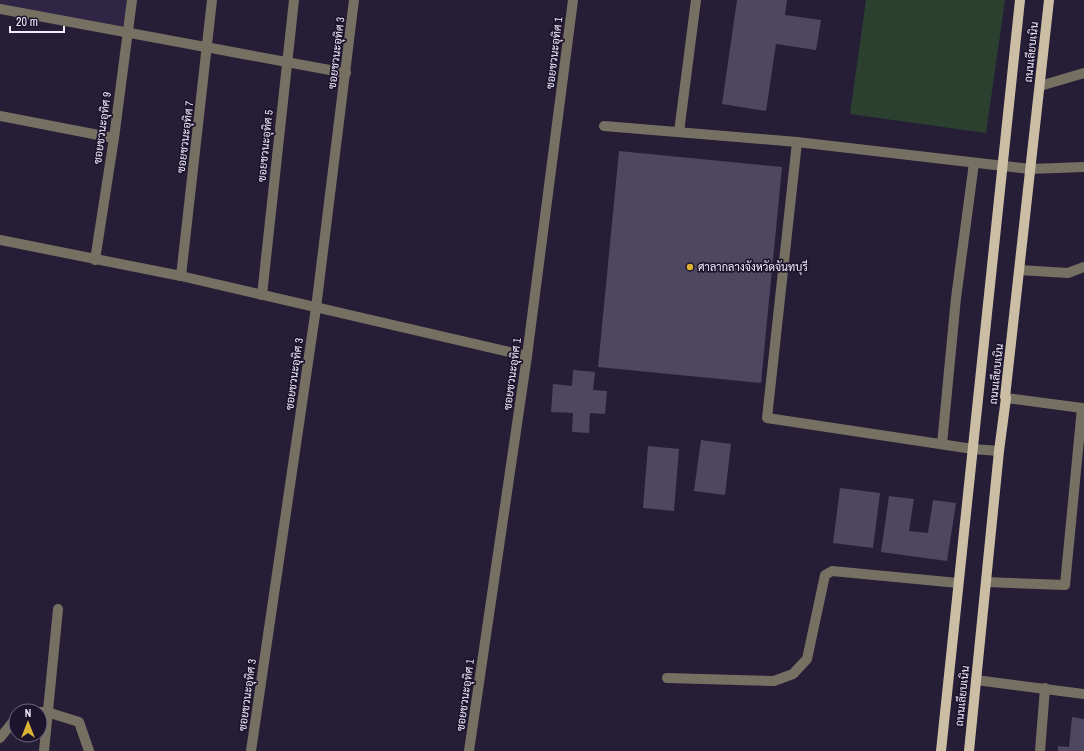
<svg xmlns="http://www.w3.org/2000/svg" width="1084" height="751" viewBox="0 0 1084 751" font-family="'Archivo Narrow',Sarabun,sans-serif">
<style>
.built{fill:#2f2545}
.green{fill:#2c402f}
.building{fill:#4f4762}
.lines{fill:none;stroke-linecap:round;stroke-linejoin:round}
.minor{stroke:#767063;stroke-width:10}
.major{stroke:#cbbea4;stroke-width:10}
.poi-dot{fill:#ddb133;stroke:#1c142d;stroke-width:1.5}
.labels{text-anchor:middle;stroke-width:3.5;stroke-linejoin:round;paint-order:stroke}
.street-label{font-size:11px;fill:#f0ecfd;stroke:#1c142d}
.poi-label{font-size:11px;fill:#f0ecfd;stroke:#1c142d;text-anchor:start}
</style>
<rect width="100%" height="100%" fill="#261e37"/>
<polygon class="built" points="0,0 132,0 128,32 0,9"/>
<polygon class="green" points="866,0 1005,0 986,133 850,114"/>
<g class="building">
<polygon points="737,0 787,0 785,15 821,20 816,50 776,44 766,111 722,104"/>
<polygon points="619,151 782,167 761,383 598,367"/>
<polygon points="573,370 595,372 593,390 607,391 605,414 590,413 589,433 572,432 573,413 551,412 553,384 572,386"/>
<polygon points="701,440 731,444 725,495 694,491"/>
<polygon points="648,446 679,449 674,511 643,508"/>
<polygon points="840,488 880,493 873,548 833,543"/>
<polygon points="889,496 914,499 909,531 928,533 933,500 956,503 947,561 881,552"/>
<polygon points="1072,717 1084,719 1084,751 1058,751 1058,746 1069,747"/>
</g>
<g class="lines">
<g class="minor">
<polyline points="0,9 346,73"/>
<polyline points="1040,86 1084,73"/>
<polyline points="0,116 114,138"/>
<polyline points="604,126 797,142"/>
<polyline points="679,132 696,0"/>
<polyline points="0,240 181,276 527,356"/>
<polyline points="95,260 114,138 132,0"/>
<polyline points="1019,270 1068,273 1084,267"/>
<polyline points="181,276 212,0"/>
<polyline points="262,295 294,0"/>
<polyline points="942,444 956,298 974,163"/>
<polyline points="999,451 973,449 767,418 797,142 1030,169 1084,167"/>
<polyline points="986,582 1065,585 1082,408 1006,398"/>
<polyline points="667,678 774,681 793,674 807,659 825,575 832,571 958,583"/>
<polyline points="976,680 1084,694"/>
<polyline points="22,711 27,711"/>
<polyline points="40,712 47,712 79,722 89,751"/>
<polyline points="0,738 16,718"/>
<polyline points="44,751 58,609"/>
<polyline points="251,751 316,308 354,0"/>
<polyline points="469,751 527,356 573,0"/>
<polyline points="1040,751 1045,688"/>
</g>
<g class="major">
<polyline points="941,751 1020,0"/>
<polyline points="969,751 999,451 1006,398 1005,397 1049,0"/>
</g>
</g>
<circle class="poi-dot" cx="690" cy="267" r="4"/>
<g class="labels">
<g class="street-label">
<text transform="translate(1031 52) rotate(-84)" y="4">ถนนเลียบเนิน</text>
<text transform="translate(336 53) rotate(-83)" y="4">ซอยชวนะอุทิศ 3</text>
<text transform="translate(554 53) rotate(-83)" y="4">ซอยชวนะอุทิศ 1</text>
<text transform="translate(102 128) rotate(-82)" y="4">ซอยชวนะอุทิศ 9</text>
<text transform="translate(185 137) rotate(-83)" y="4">ซอยชวนะอุทิศ 7</text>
<text transform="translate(265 146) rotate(-84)" y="4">ซอยชวนะอุทิศ 5</text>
<text transform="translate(294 374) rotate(-82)" y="4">ซอยชวนะอุทิศ 3</text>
<text transform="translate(512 374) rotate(-82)" y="4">ซอยชวนะอุทิศ 1</text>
<text transform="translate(996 374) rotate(-84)" y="4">ถนนเลียบเนิน</text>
<text transform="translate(247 695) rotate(-82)" y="4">ซอยชวนะอุทิศ 3</text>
<text transform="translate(465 695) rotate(-82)" y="4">ซอยชวนะอุทิศ 1</text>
<text transform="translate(962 696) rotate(-84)" y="4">ถนนเลียบเนิน</text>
</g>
<g class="poi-label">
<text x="698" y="271">ศาลากลางจังหวัดจันทบุรี</text>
</g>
</g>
<g transform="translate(28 723)"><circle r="19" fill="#1c142d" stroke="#716a80"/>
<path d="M0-3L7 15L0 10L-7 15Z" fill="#ddb133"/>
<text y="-6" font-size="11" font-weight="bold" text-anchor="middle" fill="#f0ecfd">N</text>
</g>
<path d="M10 26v6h54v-6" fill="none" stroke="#f0ecfd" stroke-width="2"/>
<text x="16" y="26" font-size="12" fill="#f0ecfd" stroke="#1c142d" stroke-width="3" paint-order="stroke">20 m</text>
</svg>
